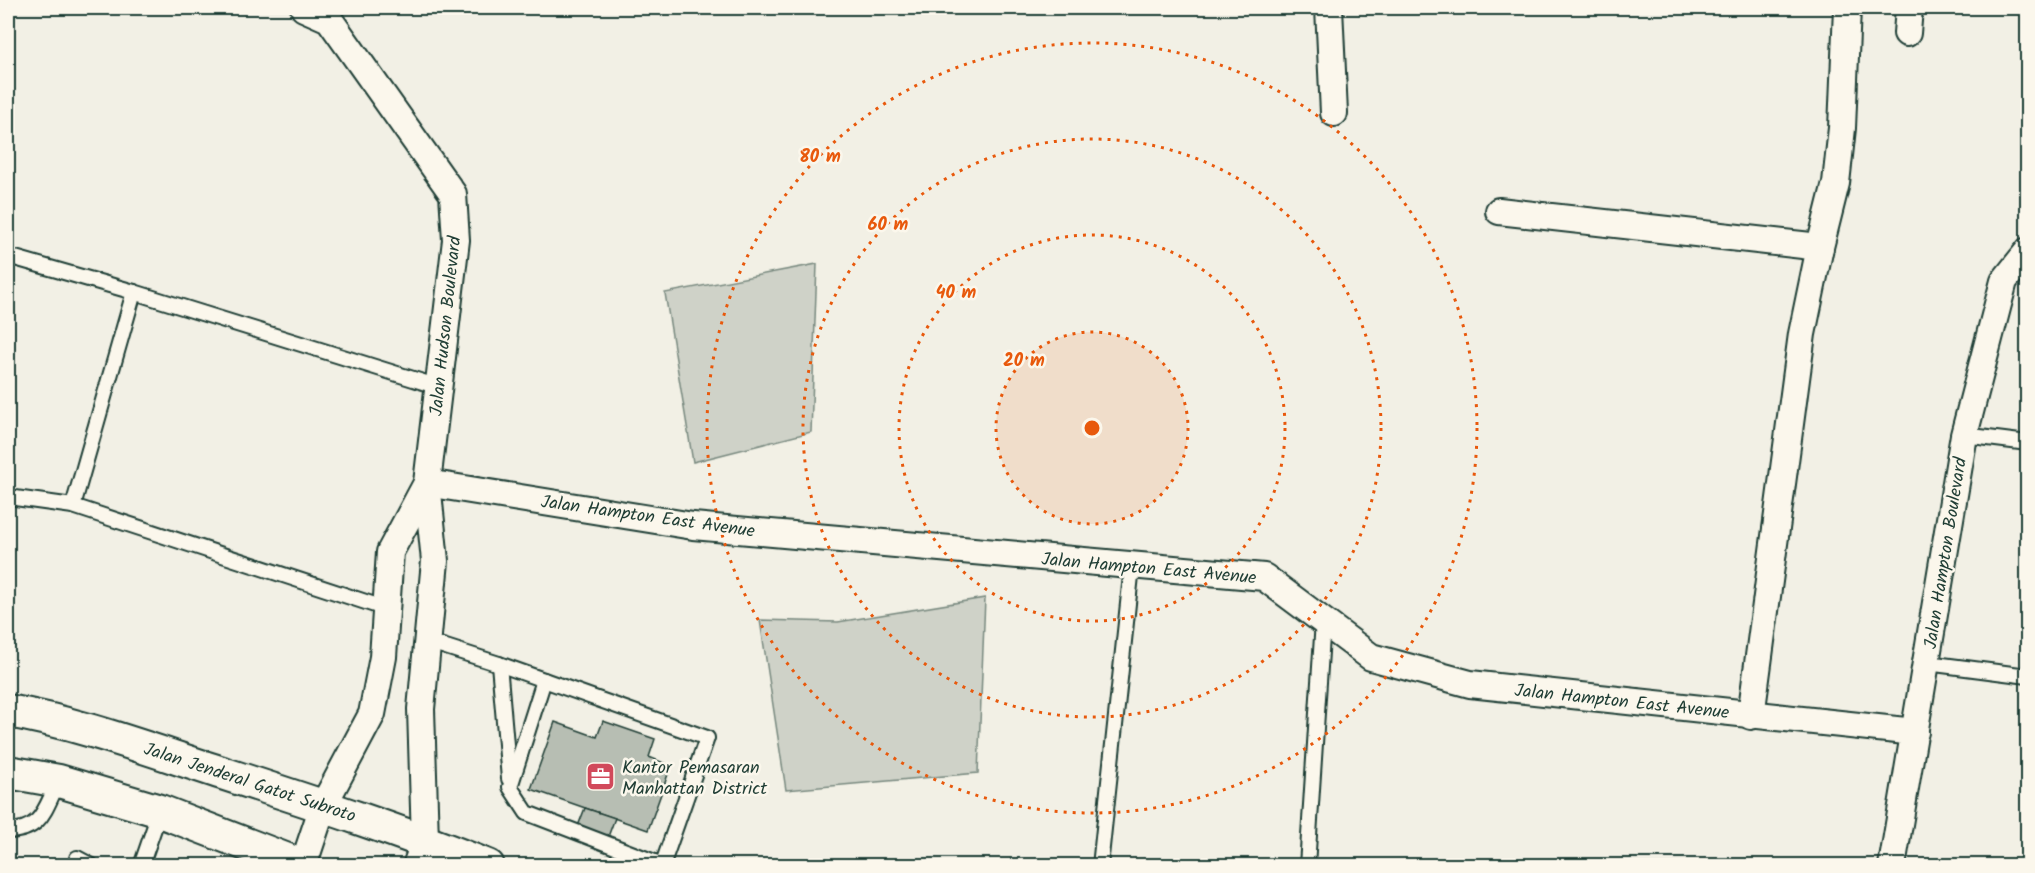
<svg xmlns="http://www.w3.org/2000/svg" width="2035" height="873" viewBox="0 0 2035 873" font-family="Kalam,sans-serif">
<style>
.green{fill:#cfd2c8;stroke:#77887e;stroke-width:1.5}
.building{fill:#b7beb3;stroke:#1f3d34;stroke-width:1.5}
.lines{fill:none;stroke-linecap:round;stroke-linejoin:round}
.service-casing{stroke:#1f3d34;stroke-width:18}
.minor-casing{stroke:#1f3d34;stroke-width:30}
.tertiary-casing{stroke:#1f3d34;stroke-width:36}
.service{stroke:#fbf7ec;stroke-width:14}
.minor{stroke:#fbf7ec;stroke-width:26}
.tertiary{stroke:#fbf7ec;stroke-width:32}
.ring{fill:none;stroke:#e8590c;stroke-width:3;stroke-dasharray:3 6}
.labels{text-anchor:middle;stroke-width:5;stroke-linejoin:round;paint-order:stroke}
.street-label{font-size:18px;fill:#1f3d34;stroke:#fbf7ec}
.poi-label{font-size:18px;fill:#1f3d34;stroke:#fbf7ec;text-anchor:start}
.centre{fill:#e8590c;stroke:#fbf7ec;stroke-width:3}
.ring-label{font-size:18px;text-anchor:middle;font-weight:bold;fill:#e8590c;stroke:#fbf7ec;stroke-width:5;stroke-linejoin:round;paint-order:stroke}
</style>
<rect width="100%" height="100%" fill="#f2f0e5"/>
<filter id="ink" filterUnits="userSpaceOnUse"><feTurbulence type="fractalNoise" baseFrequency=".0167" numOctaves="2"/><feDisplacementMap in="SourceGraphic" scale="12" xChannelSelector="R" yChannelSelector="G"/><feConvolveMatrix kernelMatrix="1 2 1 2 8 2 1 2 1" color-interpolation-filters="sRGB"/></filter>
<g filter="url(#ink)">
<g class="green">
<polygon points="817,264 811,432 693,462 665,293"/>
<polygon points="985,598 978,773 786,790 760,620 838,622"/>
</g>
<g class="building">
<polygon points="603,721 655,739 649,757 671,766 648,830 531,789 555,722 597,737"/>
<polygon points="585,808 615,818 603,850 573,839"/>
</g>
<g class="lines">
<defs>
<g id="service">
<polyline points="8,256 134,292 439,387"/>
<polyline points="1964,435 2028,443"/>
<polyline points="8,497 73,506 387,609"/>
<polyline points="73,506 134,292"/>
<polyline points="427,641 499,664 707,738 662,866"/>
<polyline points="1927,663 2028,676"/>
<polyline points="499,664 509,779"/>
<polyline points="544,680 510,787 527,813 665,866"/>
<path d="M8,831C43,830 44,809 59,781"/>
<polyline points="77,858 92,866"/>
<polyline points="141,866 160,811"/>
<polyline points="1100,866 1132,566"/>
<polyline points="1307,866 1323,621"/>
</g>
<g id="minor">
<polyline points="304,8 329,19 453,194 456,240 427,483 435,561 421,709 425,841 416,866"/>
<polyline points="1329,8 1334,113"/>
<polyline points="1907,33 1909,8"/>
<polyline points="1499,211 1820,247"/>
<polyline points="427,483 693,526 1264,577 1371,657 1470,684 1915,732"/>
<polyline points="1751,716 1802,334 1820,247 1836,183 1842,128 1847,8"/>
<polyline points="303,866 323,806 372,714 383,657 390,552 427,483"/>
<polyline points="1892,866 1964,435 2004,281 2028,251"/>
</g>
<g id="tertiary">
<path d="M8,711C78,723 145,748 213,770C305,800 398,830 488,866"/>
<polyline points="8,772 59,781 160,811 303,866"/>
</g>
</defs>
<use href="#service" class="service-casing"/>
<use href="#minor" class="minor-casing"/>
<use href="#tertiary" class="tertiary-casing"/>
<use href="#service" class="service"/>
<use href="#minor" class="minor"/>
<use href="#tertiary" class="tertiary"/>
</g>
</g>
<circle cx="1092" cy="428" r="96" fill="#e8590c" fill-opacity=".12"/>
<g class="ring">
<circle cx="1092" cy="428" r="96"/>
<circle cx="1092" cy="428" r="193"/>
<circle cx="1092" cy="428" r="289"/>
<circle cx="1092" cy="428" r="385"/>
</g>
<defs>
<symbol id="office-square" viewBox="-11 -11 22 22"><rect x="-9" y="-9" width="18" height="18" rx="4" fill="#d1495b" stroke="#fbf7ec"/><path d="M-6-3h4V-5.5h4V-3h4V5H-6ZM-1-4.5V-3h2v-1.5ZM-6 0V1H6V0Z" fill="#fff"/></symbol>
</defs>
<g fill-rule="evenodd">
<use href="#office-square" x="584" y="760" width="33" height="33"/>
</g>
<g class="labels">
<g class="street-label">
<text transform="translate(445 326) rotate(-84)" y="6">Jalan Hudson Boulevard</text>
<text transform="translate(648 516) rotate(8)" y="6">Jalan Hampton East Avenue</text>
<text transform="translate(1945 553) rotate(-81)" y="6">Jalan Hampton Boulevard</text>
<text transform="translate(1149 568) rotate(5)" y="6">Jalan Hampton East Avenue</text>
<text transform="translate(1622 701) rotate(6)" y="6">Jalan Hampton East Avenue</text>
<text transform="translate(250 782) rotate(18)" y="6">Jalan Jenderal Gatot Subroto</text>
</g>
<g class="poi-label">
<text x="622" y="773">Kantor Pemasaran<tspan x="622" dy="21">Manhattan District</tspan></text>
</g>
</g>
<circle cx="1092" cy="428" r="9" class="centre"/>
<g class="ring-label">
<text x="820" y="162">80 m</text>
<text x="888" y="230">60 m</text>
<text x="956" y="298">40 m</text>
<text x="1024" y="366">20 m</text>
</g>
<rect width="2035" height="873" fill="none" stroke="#fbf7ec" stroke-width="30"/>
<rect x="15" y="15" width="2005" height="843" fill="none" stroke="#1f3d34" stroke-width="2" filter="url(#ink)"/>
</svg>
